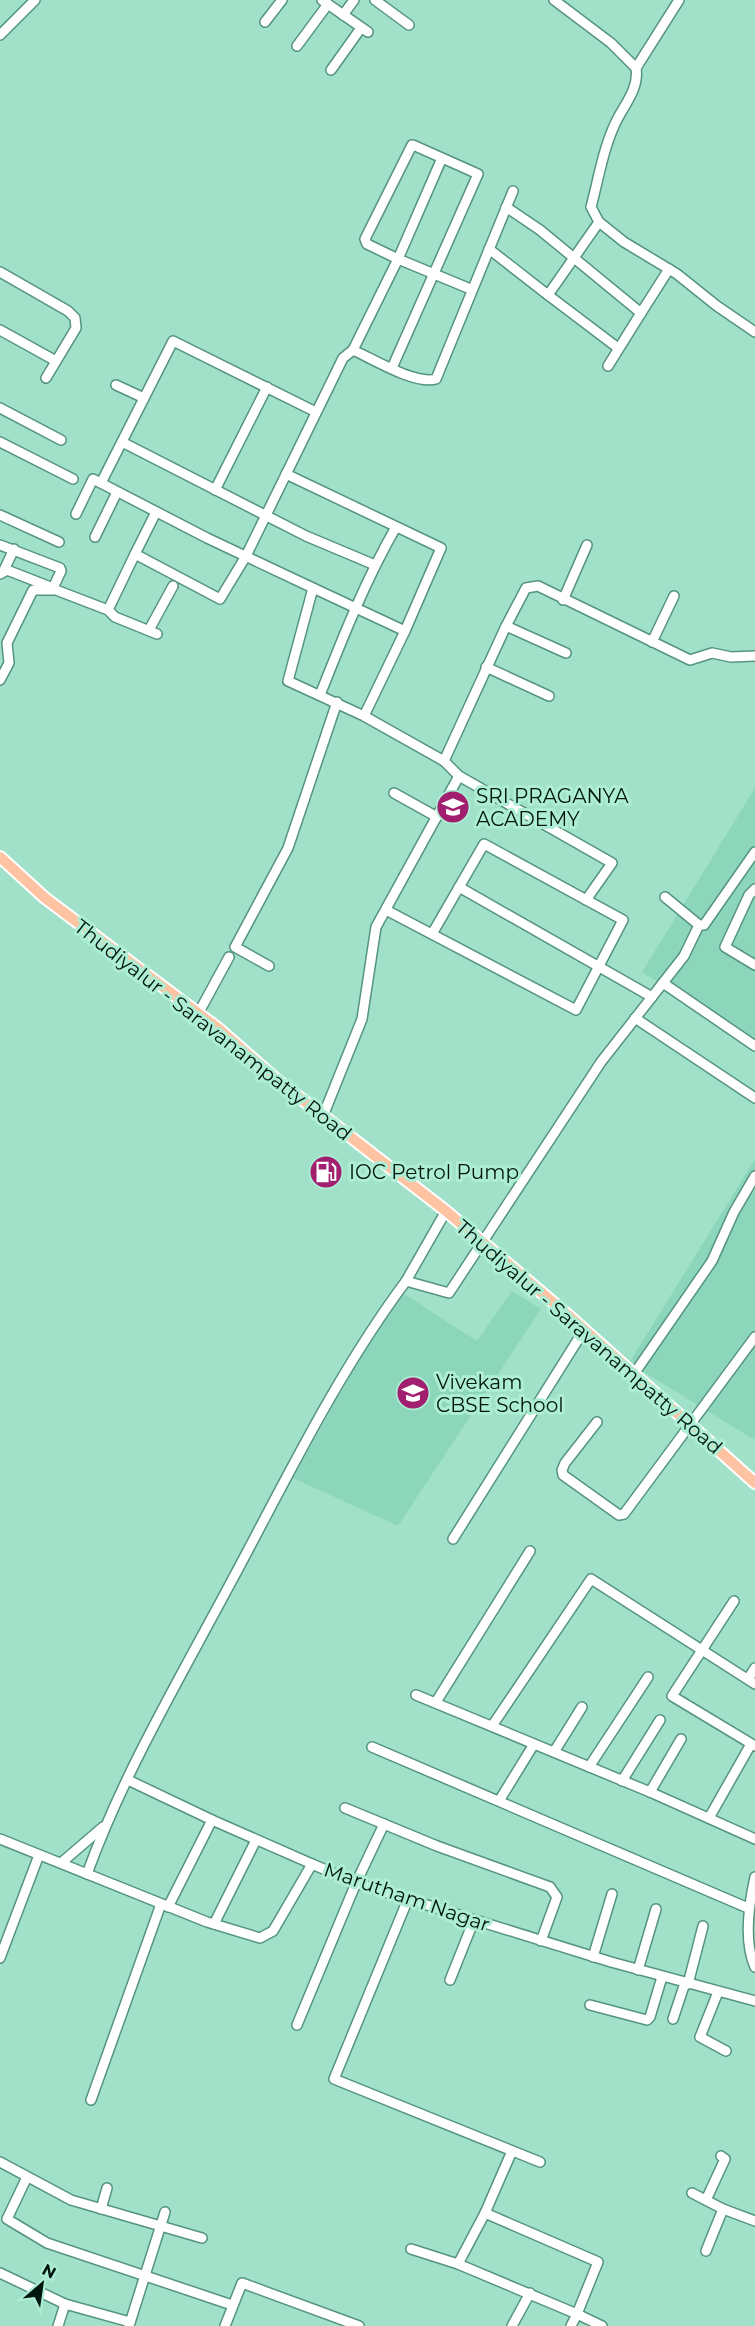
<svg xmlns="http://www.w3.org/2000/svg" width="755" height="2326" viewBox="0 0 755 2326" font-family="Montserrat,sans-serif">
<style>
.built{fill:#8cd6bb}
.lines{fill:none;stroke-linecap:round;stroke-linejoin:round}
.minor-casing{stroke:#55947e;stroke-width:12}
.major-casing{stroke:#fff;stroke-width:14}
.minor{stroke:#fff;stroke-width:9}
.major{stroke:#fdc3a3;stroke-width:10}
.labels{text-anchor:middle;stroke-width:6;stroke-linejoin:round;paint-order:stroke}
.poi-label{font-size:20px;fill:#00160f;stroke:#adeed5;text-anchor:start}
.street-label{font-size:20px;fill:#00160f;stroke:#adeed5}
</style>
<rect width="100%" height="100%" fill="#a1e1c9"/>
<g class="built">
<polygon points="755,788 755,1042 642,972"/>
<polygon points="755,1159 755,1440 629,1363"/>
<polygon points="398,1290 477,1341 512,1291 541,1309 398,1526 293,1478"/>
</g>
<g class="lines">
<defs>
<g id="minor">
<polyline points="322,0 368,32"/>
<polyline points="375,0 409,25"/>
<path d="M554,0L611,43L636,68C639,86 627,102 619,116C604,143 599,177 591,207L599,222L624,242L677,274L717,306L755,332"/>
<polyline points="343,15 354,0"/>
<polyline points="265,22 282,0"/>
<polyline points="0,35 35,0"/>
<polyline points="297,46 328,4"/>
<polyline points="636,68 679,0"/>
<polyline points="331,70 361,28"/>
<polyline points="506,207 540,230 641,313 669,269"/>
<polyline points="489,249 548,295 599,222"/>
<polyline points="0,272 68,311 75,318 76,328 46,378"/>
<polyline points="548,295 618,348"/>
<polyline points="0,330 56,361"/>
<polyline points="353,350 398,259 468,288"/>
<polyline points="608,366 641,313"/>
<polyline points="392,368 478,174 413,145 412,145 365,239 367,244 398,259 442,158"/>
<polyline points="116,385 144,398"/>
<polyline points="0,408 61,440"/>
<polyline points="0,442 73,479"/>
<polyline points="122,442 306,536 375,565"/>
<polyline points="286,474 441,548 405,631"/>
<polyline points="101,483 173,341 316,412"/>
<polyline points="215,490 267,387"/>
<path d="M156,512L135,554L220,599L246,556L343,358L353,350C373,359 415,385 436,379L513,191"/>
<polyline points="76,514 93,479 207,538 313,588"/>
<polyline points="0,515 59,542"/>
<polyline points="95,537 117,492"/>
<polyline points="0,545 60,568 61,571 53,588 7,570 0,574"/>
<polyline points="4,570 14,549"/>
<polyline points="563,600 587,545"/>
<polyline points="108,610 135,554"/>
<polyline points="506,626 566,653"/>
<polyline points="149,630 173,586"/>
<polyline points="652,642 674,596"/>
<polyline points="486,667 549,696"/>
<polyline points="0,680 9,663 7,643 33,590 56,590 108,610 115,617 157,634"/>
<path d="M320,695C343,637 365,581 396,527"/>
<polyline points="364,716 405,631 313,588 288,681 364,716 444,761 459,776 612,863 586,900"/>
<polyline points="444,761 506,626 526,588 538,586 690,660 712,653 731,657 755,656"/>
<polyline points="394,793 437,817"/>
<polyline points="459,887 652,997"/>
<polyline points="755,889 749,895 725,947 755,965"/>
<polyline points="665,897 699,925"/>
<polyline points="386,910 576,1010 623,920 484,844 432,934"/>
<polyline points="269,966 235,947 288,848 337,702"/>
<polyline points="663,983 755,1046"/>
<polyline points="198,1014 229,957"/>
<polyline points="635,1018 755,1098"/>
<polyline points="323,1116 362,1019 376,927 459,776"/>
<polyline points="406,1281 446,1211"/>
<polyline points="634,1374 712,1261 734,1212 755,1176"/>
<polyline points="597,1422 565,1463 562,1470 563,1475 619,1515 624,1514 755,1337"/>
<polyline points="453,1539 584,1330"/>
<polyline points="734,1601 672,1696 755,1746"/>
<polyline points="748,1679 755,1668"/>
<polyline points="416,1695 650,1792 755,1839"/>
<polyline points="436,1702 530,1551"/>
<polyline points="492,1726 591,1579 755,1684"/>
<polyline points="372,1747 748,1908"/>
<polyline points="554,1752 582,1707"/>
<polyline points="589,1767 648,1677"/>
<polyline points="128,1780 212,1820"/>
<polyline points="622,1781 660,1720"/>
<polyline points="650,1792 681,1739"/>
<polyline points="499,1801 534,1744"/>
<polyline points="345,1808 437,1846 550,1887 557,1897 541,1941"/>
<polyline points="709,1818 751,1744"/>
<polyline points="0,1839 207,1922 260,1938 273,1931 312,1864 356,1883 611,1962 755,2001"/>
<polyline points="61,1863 103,1827"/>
<path d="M87,1874C123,1774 180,1678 230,1584C285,1482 336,1375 406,1281L449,1293L601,1062L684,956L699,925H704L755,852"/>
<path d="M755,1877C749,1904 743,1941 755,1967"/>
<polyline points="408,1899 334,2079 540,2162"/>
<polyline points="168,1907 212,1820 312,1864"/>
<polyline points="214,1924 256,1840"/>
<polyline points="593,1957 612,1894"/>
<polyline points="0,1958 39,1855"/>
<polyline points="638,1970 656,1909"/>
<polyline points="450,1980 474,1920"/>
<polyline points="688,1984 703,1926"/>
<polyline points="718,1992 700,2037 726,2051"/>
<polyline points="590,2005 647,2020 650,2017 662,1977"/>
<polyline points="673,2019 685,1983"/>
<polyline points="297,2025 356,1883 384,1824"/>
<polyline points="91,2100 161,1904"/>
<polyline points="0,2162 71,2200 202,2238"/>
<polyline points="27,2177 7,2219 47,2243 232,2305"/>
<polyline points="692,2193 723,2209 755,2221"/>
<polyline points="706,2200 725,2159 721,2156"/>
<polyline points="101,2209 107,2188"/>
<polyline points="485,2213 512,2151"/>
<polyline points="411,2249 458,2264 577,2314 598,2262 485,2213 458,2264"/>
<polyline points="706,2251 723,2209"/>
<polyline points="0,2273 65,2304"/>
<polyline points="58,2326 65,2304 130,2322"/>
<polyline points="129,2326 165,2212"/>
<polyline points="225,2326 242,2283 359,2326"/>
<polyline points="512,2326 530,2293"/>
<polyline points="571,2326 577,2314 602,2326"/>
</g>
<polyline id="major" points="0,857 45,898 219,1029 277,1080 446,1211 569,1316 755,1483"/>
</defs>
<use href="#minor" class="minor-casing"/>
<use href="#major" class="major-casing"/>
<use href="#minor" class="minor"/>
<use href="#major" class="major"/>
</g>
<defs>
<symbol id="school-disc" viewBox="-11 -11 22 22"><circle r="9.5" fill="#a21f6f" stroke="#adeed5"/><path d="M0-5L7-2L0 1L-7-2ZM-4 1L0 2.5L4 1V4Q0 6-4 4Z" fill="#fff"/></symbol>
<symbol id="fuel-disc" viewBox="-11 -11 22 22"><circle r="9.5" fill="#a21f6f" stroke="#adeed5"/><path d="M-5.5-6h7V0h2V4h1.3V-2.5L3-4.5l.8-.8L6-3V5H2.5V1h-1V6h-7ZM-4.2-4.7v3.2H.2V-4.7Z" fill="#fff"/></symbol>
</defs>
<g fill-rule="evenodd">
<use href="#school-disc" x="434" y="788" width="38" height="38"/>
<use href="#fuel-disc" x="307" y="1153" width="38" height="38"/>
<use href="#school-disc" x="394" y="1374" width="38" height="38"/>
</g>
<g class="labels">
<g class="poi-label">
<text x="476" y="803">SRI PRAGANYA<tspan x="476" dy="23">ACADEMY</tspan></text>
<text x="349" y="1179">IOC Petrol Pump</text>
<text x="436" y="1389">Vivekam<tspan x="436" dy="23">CBSE School</tspan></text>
</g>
<g class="street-label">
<text transform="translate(213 1030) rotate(38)" y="7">Thudiyalur - Saravanampatty Road</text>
<text transform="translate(589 1337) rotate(41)" y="7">Thudiyalur - Saravanampatty Road</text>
<text transform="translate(407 1897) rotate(19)" y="7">Marutham Nagar</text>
</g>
</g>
<g transform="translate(42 2284) rotate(29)" stroke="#adeed5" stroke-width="4.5" paint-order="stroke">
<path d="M0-4.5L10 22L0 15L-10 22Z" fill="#00160f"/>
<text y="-9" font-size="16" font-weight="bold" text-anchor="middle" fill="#00160f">N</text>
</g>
</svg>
